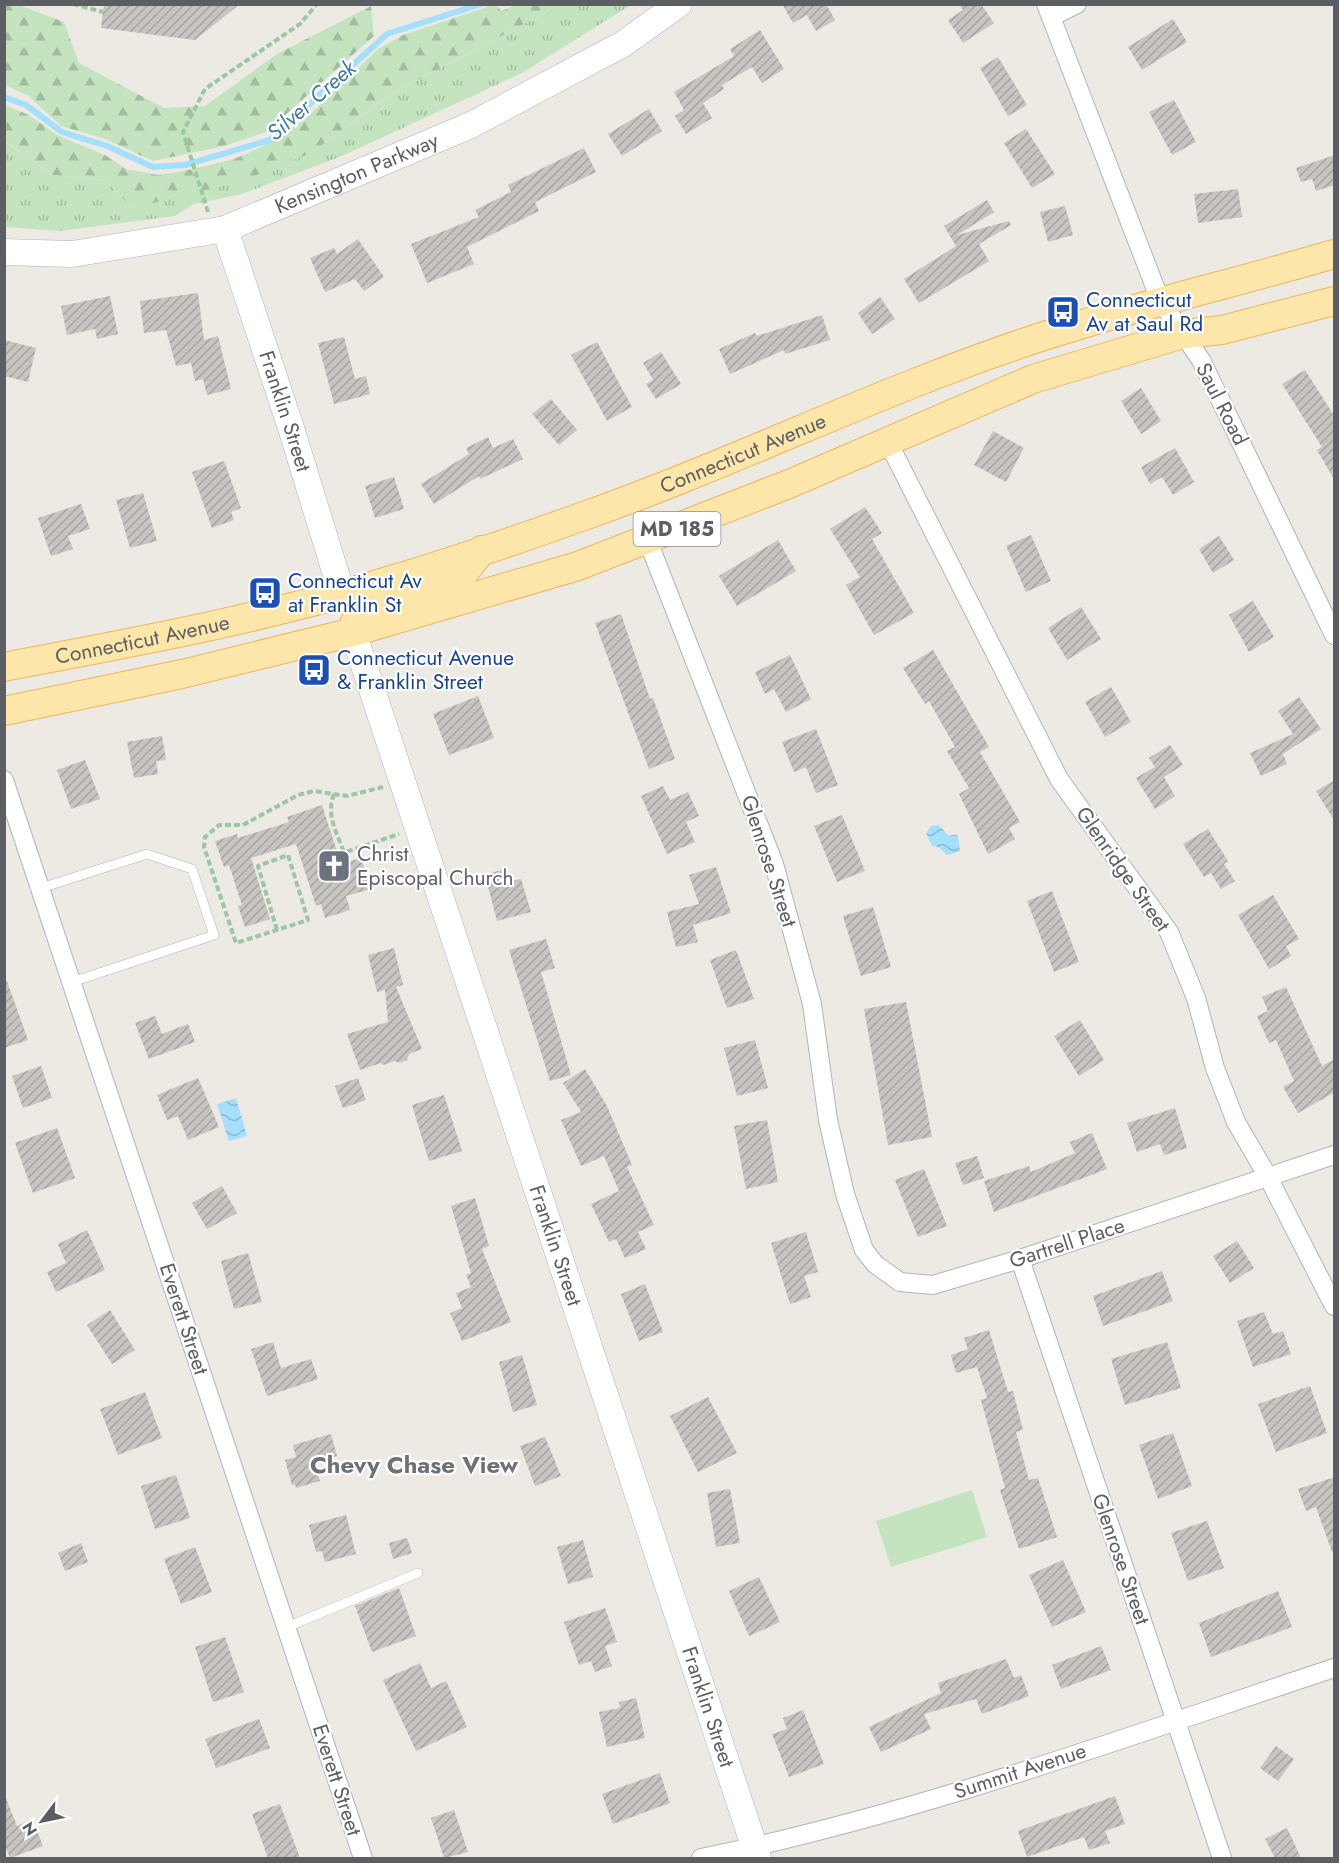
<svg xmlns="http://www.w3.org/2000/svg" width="1339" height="1863" viewBox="0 0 1339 1863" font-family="Jost,sans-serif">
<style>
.grass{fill:url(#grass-tufts)}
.forest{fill:url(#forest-firs)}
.garden{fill:#c4e4c0}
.water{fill:url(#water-waves)}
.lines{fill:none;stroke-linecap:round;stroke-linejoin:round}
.stream{stroke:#a4dffb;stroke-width:6}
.building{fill:url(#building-hatch)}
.lane-casing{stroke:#b0b4b8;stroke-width:10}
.street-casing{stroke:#b0b4b8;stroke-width:20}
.secondary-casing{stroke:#afb3b8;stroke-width:27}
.primary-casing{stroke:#ecb55d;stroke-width:30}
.path{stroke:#9bc7a2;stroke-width:4;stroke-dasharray:6 3;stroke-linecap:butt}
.lane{stroke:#fff;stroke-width:9}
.street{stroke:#fff;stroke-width:18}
.secondary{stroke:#fff;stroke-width:26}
.primary{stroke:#fce6a9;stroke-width:28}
.labels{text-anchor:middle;stroke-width:4.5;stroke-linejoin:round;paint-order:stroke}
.shield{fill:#fff;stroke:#8c8f92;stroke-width:1.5}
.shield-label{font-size:20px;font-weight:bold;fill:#5b5f63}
.street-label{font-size:21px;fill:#5b5f63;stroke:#fff}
.transit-label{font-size:21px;fill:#164399;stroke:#fff;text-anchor:start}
.worship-label{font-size:21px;fill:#5b616d;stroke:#fff;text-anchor:start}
.water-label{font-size:22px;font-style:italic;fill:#407ba4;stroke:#fff}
.quarter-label{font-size:24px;font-weight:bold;fill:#6c7175;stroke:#fff}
</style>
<defs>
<pattern id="grass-tufts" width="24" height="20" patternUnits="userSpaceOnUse" patternTransform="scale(1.5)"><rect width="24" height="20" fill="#c4e4c0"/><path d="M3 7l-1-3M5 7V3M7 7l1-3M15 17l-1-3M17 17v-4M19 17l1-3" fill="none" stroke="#a2bca0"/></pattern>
<pattern id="forest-firs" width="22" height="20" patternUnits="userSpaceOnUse" patternTransform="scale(1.5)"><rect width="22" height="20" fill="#c4e4c0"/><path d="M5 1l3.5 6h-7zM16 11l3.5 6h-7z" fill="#a2bca0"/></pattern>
<pattern id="water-waves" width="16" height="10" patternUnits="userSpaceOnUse" patternTransform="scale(1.5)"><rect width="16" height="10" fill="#a4dffb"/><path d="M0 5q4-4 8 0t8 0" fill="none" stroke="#89b8cf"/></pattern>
<pattern id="building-hatch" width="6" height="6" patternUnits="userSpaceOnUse" patternTransform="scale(1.5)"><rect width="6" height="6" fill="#c8c5c0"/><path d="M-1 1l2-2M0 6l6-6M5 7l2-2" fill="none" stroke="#a5a3a0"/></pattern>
</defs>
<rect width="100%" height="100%" fill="#edeae3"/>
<polygon class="grass" points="560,5 631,5 522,73 342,156 242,194 194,204 175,216 60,231 5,227 4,141 53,175 105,180 132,208 311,153 391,94"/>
<g class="forest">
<polygon points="496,4 501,11 516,5 560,5 391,94 311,153 239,182 132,208 105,180 53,175 5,141 5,105 29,115 57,135 105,155 126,169 158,175 184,171 234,159 264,146 304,120 378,49 403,35"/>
<polygon points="4,5 19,5 64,22 79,63 164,108 205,106 277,54 371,6 374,36 266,132 224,146 153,161 105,139 61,126 29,96 5,85"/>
</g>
<polygon class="garden" points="972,1490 987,1537 891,1567 876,1521"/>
<g class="water">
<polygon points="939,825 948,835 958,835 960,851 947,855 938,847 932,846 926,833 931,826"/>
<polygon points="236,1098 247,1136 229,1141 217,1104"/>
</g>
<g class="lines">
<polyline class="stream" points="4,97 26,105 62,132 107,146 153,167 185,165 270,140 387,34 481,4"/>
</g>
<g class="building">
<polygon points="104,4 240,4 195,40 101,28"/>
<polygon points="782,4 826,4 835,20 816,31 807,15 793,23"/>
<polygon points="959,4 981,4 994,23 963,43 948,20 963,10"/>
<polygon points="1173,19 1187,42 1142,70 1128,47"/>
<polygon points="760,30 784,69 762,83 752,67 722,85 724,89 703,103 712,118 686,134 675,116 684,110 674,92 734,56 730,49"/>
<polygon points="998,57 1027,105 1008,116 980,68"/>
<polygon points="1174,100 1196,142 1172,155 1149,112"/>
<polygon points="649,109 662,131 622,156 608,134"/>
<polygon points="1026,129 1055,174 1032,188 1004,143"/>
<polygon points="584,148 596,172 535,202 539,211 467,247 474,264 427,283 411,244 479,217 475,210 511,192 508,185"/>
<polygon points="1335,155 1335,185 1316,191 1312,179 1301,182 1296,168"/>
<polygon points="1238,189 1242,217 1198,223 1194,194"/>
<polygon points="987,200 994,212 957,235 1009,221 1011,225 979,244 989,261 919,303 904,279 956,246 944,226"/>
<polygon points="1065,206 1073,235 1048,242 1040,212"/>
<polygon points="358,239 384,277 364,291 355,279 325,292 310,258 334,248 337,254"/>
<polygon points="198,293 204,340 218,336 231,389 207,395 203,379 195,381 191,363 176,366 166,330 144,333 140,301"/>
<polygon points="110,296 118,334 97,339 95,329 67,335 61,306"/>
<polygon points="880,297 895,319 872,334 858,313"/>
<polygon points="822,315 830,340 785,354 784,350 730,374 719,349 755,333 757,336"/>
<polygon points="344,337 355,379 366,376 370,394 334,404 318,343"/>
<polygon points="4,340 36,348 28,382 4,376"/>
<polygon points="597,342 632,407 607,421 571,355"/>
<polygon points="661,352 681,384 656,399 646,384 653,380 643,363"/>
<polygon points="1305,370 1335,417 1335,481 1317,450 1322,447 1282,384"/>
<polygon points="1141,388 1161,421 1141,434 1121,401"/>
<polygon points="551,399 577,430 559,445 532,414"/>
<polygon points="993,431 1024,448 1006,482 974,465"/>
<polygon points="488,437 493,448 513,439 523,459 480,479 479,476 434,504 421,484 469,454 466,448"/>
<polygon points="1175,448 1194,482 1173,495 1162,477 1150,484 1141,467"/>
<polygon points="224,461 241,508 231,512 234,520 212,528 192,472"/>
<polygon points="394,477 404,509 375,518 365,486"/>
<polygon points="143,493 157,541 130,548 116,500"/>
<polygon points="81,504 90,529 68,536 73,549 51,556 38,518"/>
<polygon points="865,507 882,533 872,539 914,613 874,635 846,585 860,577 830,529"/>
<polygon points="1031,535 1051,581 1026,592 1006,546"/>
<polygon points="1219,536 1234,560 1213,573 1199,549"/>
<polygon points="778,540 796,571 737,606 719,576"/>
<polygon points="1253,601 1274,637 1249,652 1229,615"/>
<polygon points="1081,607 1101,639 1067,660 1048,628"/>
<polygon points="621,614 650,699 653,698 675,759 649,769 595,623"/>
<polygon points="933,650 989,747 980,752 1020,822 1009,828 1015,839 988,854 959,794 969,788 947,751 955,747 929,701 925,704 903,668"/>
<polygon points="790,655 811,699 786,712 774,689 765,694 755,672"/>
<polygon points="1111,687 1131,722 1105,737 1085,702"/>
<polygon points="478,696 494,738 449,755 433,714"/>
<polygon points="1299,697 1321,729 1283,754 1287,764 1261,776 1250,753 1293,734 1278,711"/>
<polygon points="816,729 838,785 816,793 806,767 794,772 782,742"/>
<polygon points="162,736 166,760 156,761 158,774 134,778 127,742"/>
<polygon points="1170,745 1183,765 1164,777 1175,796 1155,809 1136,778 1155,767 1149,758"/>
<polygon points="85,760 100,799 71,809 57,770"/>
<polygon points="1335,780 1335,822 1316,791"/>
<polygon points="663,786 670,800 688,792 699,816 686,822 695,842 667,854 641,796"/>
<polygon points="322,805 341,864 361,858 371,889 346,896 350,910 325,918 321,904 316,906 296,844 251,858 270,919 245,927 238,906 242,905 229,865 224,867 215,841 237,834 238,838 289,822 287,817"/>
<polygon points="842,815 865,871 837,882 814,826"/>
<polygon points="1208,829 1228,861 1224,864 1235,881 1221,889 1211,873 1204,877 1183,844"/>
<polygon points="716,867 731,913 693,925 698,942 676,947 667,912 699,904 689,875"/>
<polygon points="507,868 511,881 521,879 531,912 497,921 485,875"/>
<polygon points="1052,891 1079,962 1054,972 1027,901"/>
<polygon points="1273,895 1299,939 1286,946 1291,956 1269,969 1238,915"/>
<polygon points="873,907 891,967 861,976 843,916"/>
<polygon points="546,939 555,968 541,972 571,1075 550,1081 509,950"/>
<polygon points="394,948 403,985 396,987 422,1049 409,1054 407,1060 399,1063 395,1061 383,1065 381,1063 360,1070 347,1034 388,1022 385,990 377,992 368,955"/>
<polygon points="736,950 754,999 727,1008 710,960"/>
<polygon points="4,981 7,981 28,1040 4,1048"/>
<polygon points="1286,987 1322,1066 1335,1059 1335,1092 1298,1113 1283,1087 1294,1081 1276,1040 1269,1043 1257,1016 1268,1011 1262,997"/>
<polygon points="906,1002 932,1137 888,1145 864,1009"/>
<polygon points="155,1016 162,1034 188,1024 195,1042 149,1059 135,1023"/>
<polygon points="1080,1020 1104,1060 1079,1076 1054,1036"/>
<polygon points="755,1040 768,1088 737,1096 724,1048"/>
<polygon points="41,1066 52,1098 23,1108 12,1076"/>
<polygon points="585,1069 607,1106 632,1165 627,1167 654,1225 638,1232 646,1249 625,1258 616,1239 609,1242 591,1204 619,1191 604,1156 581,1166 561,1120 581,1112 563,1083"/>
<polygon points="198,1078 219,1127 188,1140 178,1116 167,1120 157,1095"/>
<polygon points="358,1078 366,1100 343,1108 335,1086"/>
<polygon points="444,1095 462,1151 429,1161 412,1105"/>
<polygon points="1175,1108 1187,1148 1164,1155 1160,1144 1137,1152 1127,1123"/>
<polygon points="767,1120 778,1182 746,1189 734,1126"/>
<polygon points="57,1128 75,1178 33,1193 15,1143"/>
<polygon points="1092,1133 1107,1169 994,1212 984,1181 1029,1166 1031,1172 1075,1153 1070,1142"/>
<polygon points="977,1156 984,1178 963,1185 955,1163"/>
<polygon points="924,1169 947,1226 918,1237 895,1180"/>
<polygon points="222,1186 237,1213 207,1229 192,1203"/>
<polygon points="475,1198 489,1246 482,1249 511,1322 462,1341 450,1313 462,1308 456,1293 471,1287 466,1275 471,1273 451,1206"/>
<polygon points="87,1230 105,1270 56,1292 47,1272 66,1263 58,1244"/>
<polygon points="806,1232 818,1272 804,1276 811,1297 790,1304 771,1243"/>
<polygon points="1237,1241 1254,1268 1230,1283 1213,1256"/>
<polygon points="248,1253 262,1302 234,1309 221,1261"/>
<polygon points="1162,1271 1173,1301 1103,1326 1093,1296"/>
<polygon points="645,1284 663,1332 639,1341 621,1294"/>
<polygon points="110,1310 135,1350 112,1364 87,1325"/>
<polygon points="1264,1312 1273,1334 1283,1331 1291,1354 1253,1367 1237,1321"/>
<polygon points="989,1330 1008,1392 1013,1391 1023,1430 1016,1432 1029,1480 1038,1478 1057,1537 1019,1549 1000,1490 1005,1488 981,1400 987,1398 977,1367 956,1373 951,1355 968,1349 964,1338"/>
<polygon points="273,1342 281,1368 311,1359 318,1379 267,1396 251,1349"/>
<polygon points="1167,1342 1181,1388 1125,1405 1111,1359"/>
<polygon points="522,1355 537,1405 513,1412 499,1362"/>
<polygon points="1310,1386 1327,1433 1276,1452 1258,1404"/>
<polygon points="145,1392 162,1438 118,1455 100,1409"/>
<polygon points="708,1397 737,1453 698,1472 670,1416"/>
<polygon points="1173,1433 1192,1486 1158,1499 1139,1445"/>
<polygon points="331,1434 337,1456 315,1463 320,1481 296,1488 295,1484 292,1485 285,1460 296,1457 293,1445"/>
<polygon points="545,1437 561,1476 535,1486 520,1446"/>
<polygon points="176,1475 190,1518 155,1529 141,1486"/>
<polygon points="1335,1477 1335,1552 1332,1552 1316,1507 1306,1511 1298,1489"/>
<polygon points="730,1489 740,1543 716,1547 707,1493"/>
<polygon points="346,1515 356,1554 325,1562 322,1551 316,1552 309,1525"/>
<polygon points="1207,1521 1224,1568 1188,1581 1171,1533"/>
<polygon points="407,1538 412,1553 393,1559 389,1543"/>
<polygon points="583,1540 593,1577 568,1584 557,1547"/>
<polygon points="81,1543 88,1562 65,1571 58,1553"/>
<polygon points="195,1547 212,1592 181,1604 164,1559"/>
<polygon points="1063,1560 1086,1612 1052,1627 1029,1575"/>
<polygon points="759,1577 780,1622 749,1636 729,1591"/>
<polygon points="399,1588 416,1636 372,1652 355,1606"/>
<polygon points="1278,1591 1292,1627 1211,1657 1199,1623"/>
<polygon points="605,1608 617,1642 605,1646 612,1666 595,1672 591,1661 579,1665 564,1622"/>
<polygon points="225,1637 244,1692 213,1702 195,1647"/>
<polygon points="1101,1646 1111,1670 1061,1689 1052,1665"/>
<polygon points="1006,1659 1014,1678 1021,1675 1029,1696 982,1714 976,1699 924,1714 931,1729 881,1752 869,1727 941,1693 938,1683"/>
<polygon points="420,1663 431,1688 446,1681 467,1727 416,1751 383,1680"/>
<polygon points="636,1698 645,1738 607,1747 599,1712 620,1708 619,1702"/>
<polygon points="803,1710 824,1764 789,1777 772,1734 787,1729 783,1718"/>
<polygon points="259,1719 270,1748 216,1768 205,1739"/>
<polygon points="1276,1746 1294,1759 1278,1781 1260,1768"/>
<polygon points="660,1773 670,1803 613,1824 602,1794"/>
<polygon points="1115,1796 1125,1824 1105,1831 1110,1843 1089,1850 1084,1837 1027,1857 1018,1831"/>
<polygon points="6,1798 17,1826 33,1820 43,1846 10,1858 4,1843"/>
<polygon points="280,1804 300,1858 268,1858 252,1814"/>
<polygon points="454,1810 468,1852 444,1858 431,1818"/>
<polygon points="1287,1828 1301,1858 1275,1858 1265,1839"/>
</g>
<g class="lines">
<defs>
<g id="lane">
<polyline points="41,888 147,854 192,869 214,935 72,982"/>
<polyline points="287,1627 418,1573"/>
</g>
<g id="street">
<polyline points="1046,4 1160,300 1201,360 1334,635"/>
<polyline points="1051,17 1077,4"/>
<polyline points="888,442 1059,779 1169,932 1196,998 1215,1068 1236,1122 1268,1177 1334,1306"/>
<polyline points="648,541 774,864 812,1004 828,1120 845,1194 864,1250 875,1264 900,1282 933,1285 1020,1259 1334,1155"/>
<polyline points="4,780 363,1858"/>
<polyline points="1020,1259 1222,1858"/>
<path d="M701,1858C917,1814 1126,1737 1334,1668"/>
</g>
<g id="secondary">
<path id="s1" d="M225,229L291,428L342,594"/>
<path id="s2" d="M4,252L72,254L225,229L471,125L623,44L679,4"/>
<path id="s3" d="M353,632L758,1858"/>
</g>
<g id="primary">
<polyline points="354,628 355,622 381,603 459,579 482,550"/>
<path id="s4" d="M4,667C103,648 202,630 300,605C394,582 489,550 581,517C735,463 882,389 1038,338C1136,306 1235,283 1334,254"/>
<polyline points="4,711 182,674 353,632 578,566 789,484 1033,379 1183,334 1222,330 1334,301"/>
</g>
</defs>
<use href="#lane" class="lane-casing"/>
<use href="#street" class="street-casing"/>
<use href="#secondary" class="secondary-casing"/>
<use href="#primary" class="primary-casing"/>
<g class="path">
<polyline points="73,4 103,12"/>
<polyline points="208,212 183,132 205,89 300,24 317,4"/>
<path d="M334,794C326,814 336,831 343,850L346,852L399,834"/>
<polyline points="277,930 258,866 288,855 308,920 236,943 204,847 205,837 219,825 243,825 298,795 314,791 347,796 383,787"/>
</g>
<use href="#lane" class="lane"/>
<use href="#street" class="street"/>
<use href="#secondary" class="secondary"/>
<use href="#primary" class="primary"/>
</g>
<defs>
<symbol id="bus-square" viewBox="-11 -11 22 22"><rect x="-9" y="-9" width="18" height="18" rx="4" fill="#1a4fb4" stroke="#fff"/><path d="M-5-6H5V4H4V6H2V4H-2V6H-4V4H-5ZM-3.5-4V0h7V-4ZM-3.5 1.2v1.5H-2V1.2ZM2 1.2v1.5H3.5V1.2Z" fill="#fff"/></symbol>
<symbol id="church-square" viewBox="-11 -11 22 22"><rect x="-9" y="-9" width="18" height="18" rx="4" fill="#6b7280" stroke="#fff"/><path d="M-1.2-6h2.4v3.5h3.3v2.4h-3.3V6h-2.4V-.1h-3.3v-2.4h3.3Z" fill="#fff"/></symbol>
</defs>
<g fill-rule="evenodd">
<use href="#bus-square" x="1044" y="293" width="38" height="38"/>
<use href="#bus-square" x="246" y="574" width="38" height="38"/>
<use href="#bus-square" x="295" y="651" width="38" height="38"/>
<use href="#church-square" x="315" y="847" width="38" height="38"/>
</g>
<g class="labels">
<rect class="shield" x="633.5" y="512" width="87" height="34" rx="4.5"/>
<g class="shield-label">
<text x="677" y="536">MD 185</text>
</g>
<g class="street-label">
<text dy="7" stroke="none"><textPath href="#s2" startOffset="366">Kensington Parkway</textPath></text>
<text transform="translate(1222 404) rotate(63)" y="7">Saul Road</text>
<text dy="7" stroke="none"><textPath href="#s1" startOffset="192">Franklin Street</textPath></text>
<text dy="7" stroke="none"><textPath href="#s4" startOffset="771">Connecticut Avenue</textPath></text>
<text dy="7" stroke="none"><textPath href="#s4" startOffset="141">Connecticut Avenue</textPath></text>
<text transform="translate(769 861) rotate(72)" y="7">Glenrose Street</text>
<text transform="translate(1123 869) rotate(55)" y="7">Glenridge Street</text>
<text transform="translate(1067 1243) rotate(-18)" y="7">Gartrell Place</text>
<text dy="7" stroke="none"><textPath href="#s3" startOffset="646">Franklin Street</textPath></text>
<text transform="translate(184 1319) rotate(72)" y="7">Everett Street</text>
<text transform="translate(1121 1559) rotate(71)" y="7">Glenrose Street</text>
<text dy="7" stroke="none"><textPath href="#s3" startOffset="1132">Franklin Street</textPath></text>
<text transform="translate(1020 1771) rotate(-18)" y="7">Summit Avenue</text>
<text transform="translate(337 1780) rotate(72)" y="7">Everett Street</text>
</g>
<g class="transit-label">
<text x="1086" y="307">Connecticut<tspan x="1086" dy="24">Av at Saul Rd</tspan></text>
<text x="288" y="588">Connecticut Av<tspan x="288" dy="24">at Franklin St</tspan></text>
<text x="337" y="665">Connecticut Avenue<tspan x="337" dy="24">&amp; Franklin Street</tspan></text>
</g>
<g class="worship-label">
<text x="357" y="861">Christ<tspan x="357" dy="24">Episcopal Church</tspan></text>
</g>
<g class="water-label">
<text transform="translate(311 100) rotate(-41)" y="8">Silver Creek</text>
</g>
<g class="quarter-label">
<text x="414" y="1473">Chevy Chase View</text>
</g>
</g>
<rect width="1339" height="1863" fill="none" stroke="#5b5f63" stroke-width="12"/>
<g transform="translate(42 1821) rotate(238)" stroke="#ffffff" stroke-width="4.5" paint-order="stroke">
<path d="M0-4.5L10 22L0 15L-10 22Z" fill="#5b5f63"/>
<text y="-9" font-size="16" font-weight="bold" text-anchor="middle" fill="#5b5f63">N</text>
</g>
</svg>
